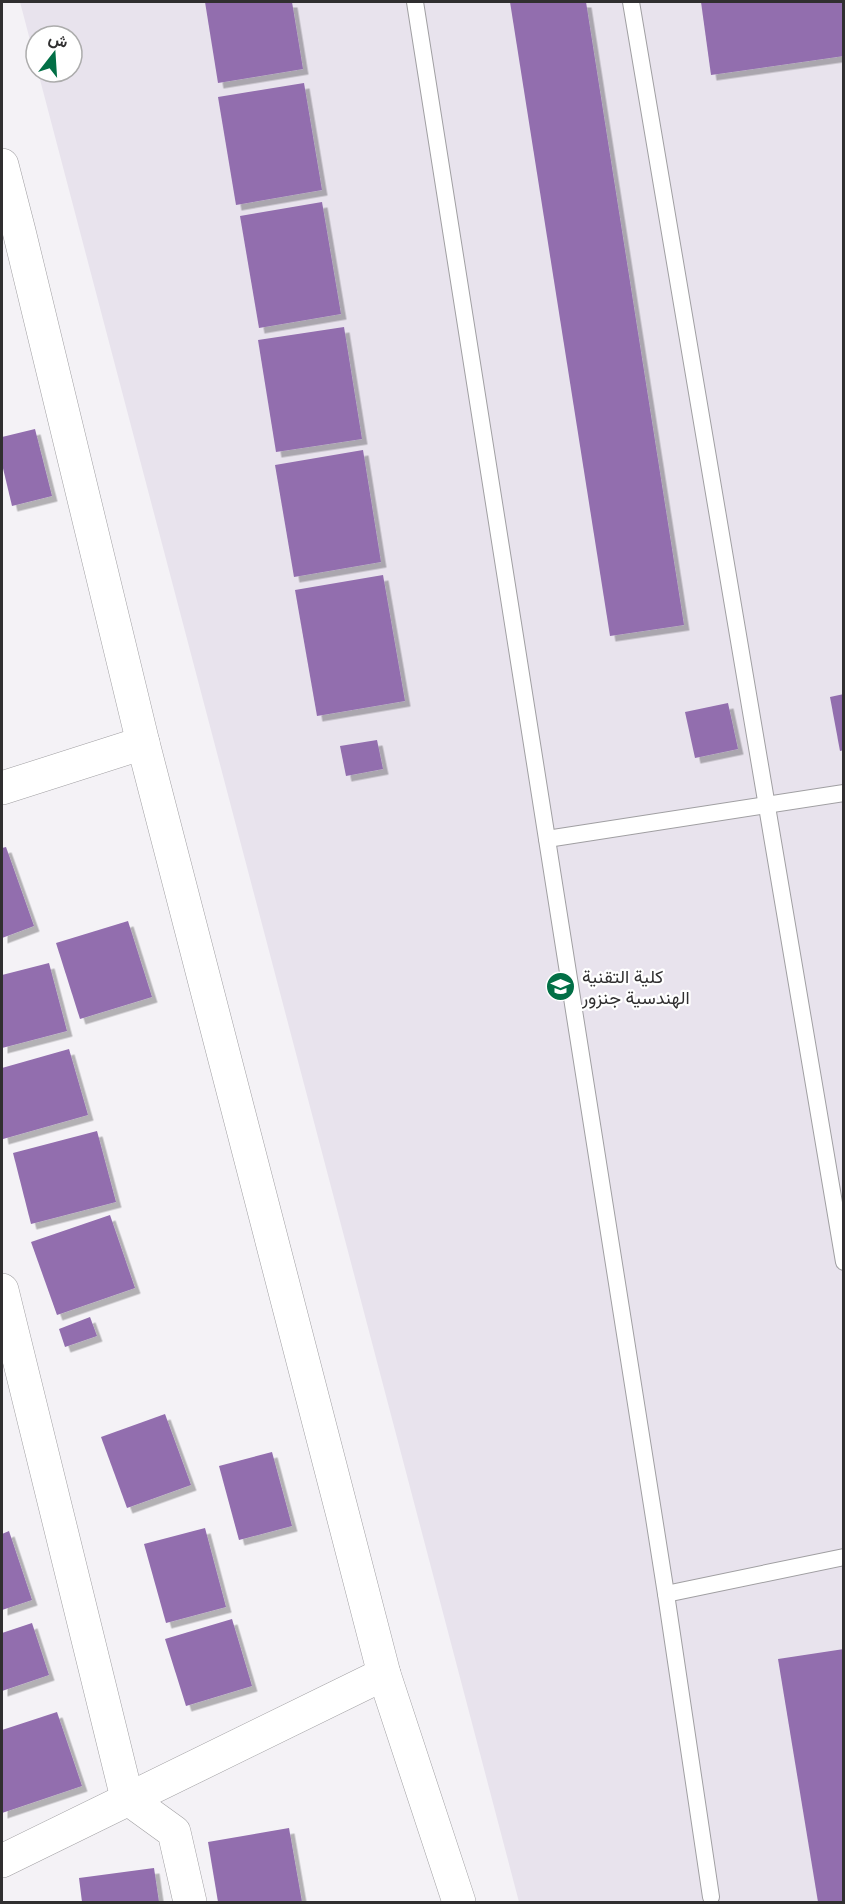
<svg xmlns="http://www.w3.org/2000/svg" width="845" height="1904" viewBox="0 0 845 1904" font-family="'Space Grotesk',Vazirmatn,sans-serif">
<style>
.built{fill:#e8e3ed}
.building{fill:#926eae;filter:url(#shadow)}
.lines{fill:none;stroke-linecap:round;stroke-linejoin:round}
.lane-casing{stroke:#a09fa2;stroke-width:18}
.street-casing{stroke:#a09fa2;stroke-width:34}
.lane{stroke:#fff;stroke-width:16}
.street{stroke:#fff;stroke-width:33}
.labels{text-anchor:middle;stroke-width:4.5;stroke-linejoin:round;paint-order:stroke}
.poi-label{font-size:18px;fill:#302f30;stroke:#fff;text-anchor:start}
</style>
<defs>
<filter id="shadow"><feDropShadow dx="5.5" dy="5.5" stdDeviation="0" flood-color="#0004"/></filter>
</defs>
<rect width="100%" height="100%" fill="#f4f2f6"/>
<polygon class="built" points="20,2 843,2 843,1902 519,1902 38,72 72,72 72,36 36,36 36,63"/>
<g class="building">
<polygon points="205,2 292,2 303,69 218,83"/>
<polygon points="510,2 586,2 684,625 610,636"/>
<polygon points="701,2 844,2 844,56 711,75"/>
<polygon points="304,83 322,190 236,205 218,97"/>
<polygon points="322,202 341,314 259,328 240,216"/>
<polygon points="344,327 362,439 276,452 258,340"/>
<polygon points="35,429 52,496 12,506 2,464 2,437"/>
<polygon points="363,450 381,562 294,577 275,465"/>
<polygon points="383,575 405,701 317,716 295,590"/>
<polygon points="844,694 844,750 840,751 830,697"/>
<polygon points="728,703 738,749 695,758 685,712"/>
<polygon points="377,740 383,769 346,776 340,746"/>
<polygon points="6,847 34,926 2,938 2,848"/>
<polygon points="128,921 152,997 80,1019 56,943"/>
<polygon points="49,963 67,1031 2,1048 2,975"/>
<polygon points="69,1049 88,1115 3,1139 2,1132 2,1068"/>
<polygon points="97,1131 116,1202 31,1224 13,1153"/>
<polygon points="110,1215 135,1288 57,1315 31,1242"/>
<polygon points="90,1317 97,1336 65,1347 59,1329"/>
<polygon points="165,1414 191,1485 127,1508 101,1437"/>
<polygon points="272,1452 292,1526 239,1540 219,1466"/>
<polygon points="205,1528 226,1607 166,1623 144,1544"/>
<polygon points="9,1531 32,1600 2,1610 2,1534"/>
<polygon points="232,1619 252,1686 186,1706 165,1639"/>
<polygon points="32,1623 49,1675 2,1691 2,1633"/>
<polygon points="844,1649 844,1902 818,1902 778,1659"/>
<polygon points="57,1712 82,1786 2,1813 2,1730"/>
<polygon points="289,1828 302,1902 218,1902 208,1842"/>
<polygon points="154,1868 159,1902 82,1902 79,1878"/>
</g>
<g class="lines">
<defs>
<g id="lane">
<polyline points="415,2 666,1594 711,1897"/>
<polyline points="631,2 844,1262"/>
<polyline points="547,839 844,793"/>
<polyline points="666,1594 844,1557"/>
</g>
<g id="street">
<polyline points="2,165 19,231 143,743"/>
<polyline points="2,788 143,743 384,1674 459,1902"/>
<polyline points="2,1290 127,1798 174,1832 190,1902"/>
<polyline points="2,1861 384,1674"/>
</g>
</defs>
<use href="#lane" class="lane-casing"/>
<use href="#street" class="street-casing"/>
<use href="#lane" class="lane"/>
<use href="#street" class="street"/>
</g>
<defs>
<symbol id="university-disc" viewBox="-11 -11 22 22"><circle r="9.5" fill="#026f46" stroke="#fff"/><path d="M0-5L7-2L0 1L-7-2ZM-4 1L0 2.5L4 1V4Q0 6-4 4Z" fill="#fff"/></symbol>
</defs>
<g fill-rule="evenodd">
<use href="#university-disc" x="544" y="970" width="33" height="33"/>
</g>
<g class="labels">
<g class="poi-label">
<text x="582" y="983">كلية التقنية<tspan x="582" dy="21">الهندسية جنزور</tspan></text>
</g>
</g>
<rect width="845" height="1904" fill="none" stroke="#302f30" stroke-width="6"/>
<g transform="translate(54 54) rotate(17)"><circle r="28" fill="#ffffff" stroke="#acacac" stroke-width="1.5"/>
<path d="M0-4.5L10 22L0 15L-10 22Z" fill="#026f46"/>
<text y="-9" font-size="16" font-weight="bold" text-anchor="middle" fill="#302f30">ش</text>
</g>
</svg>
